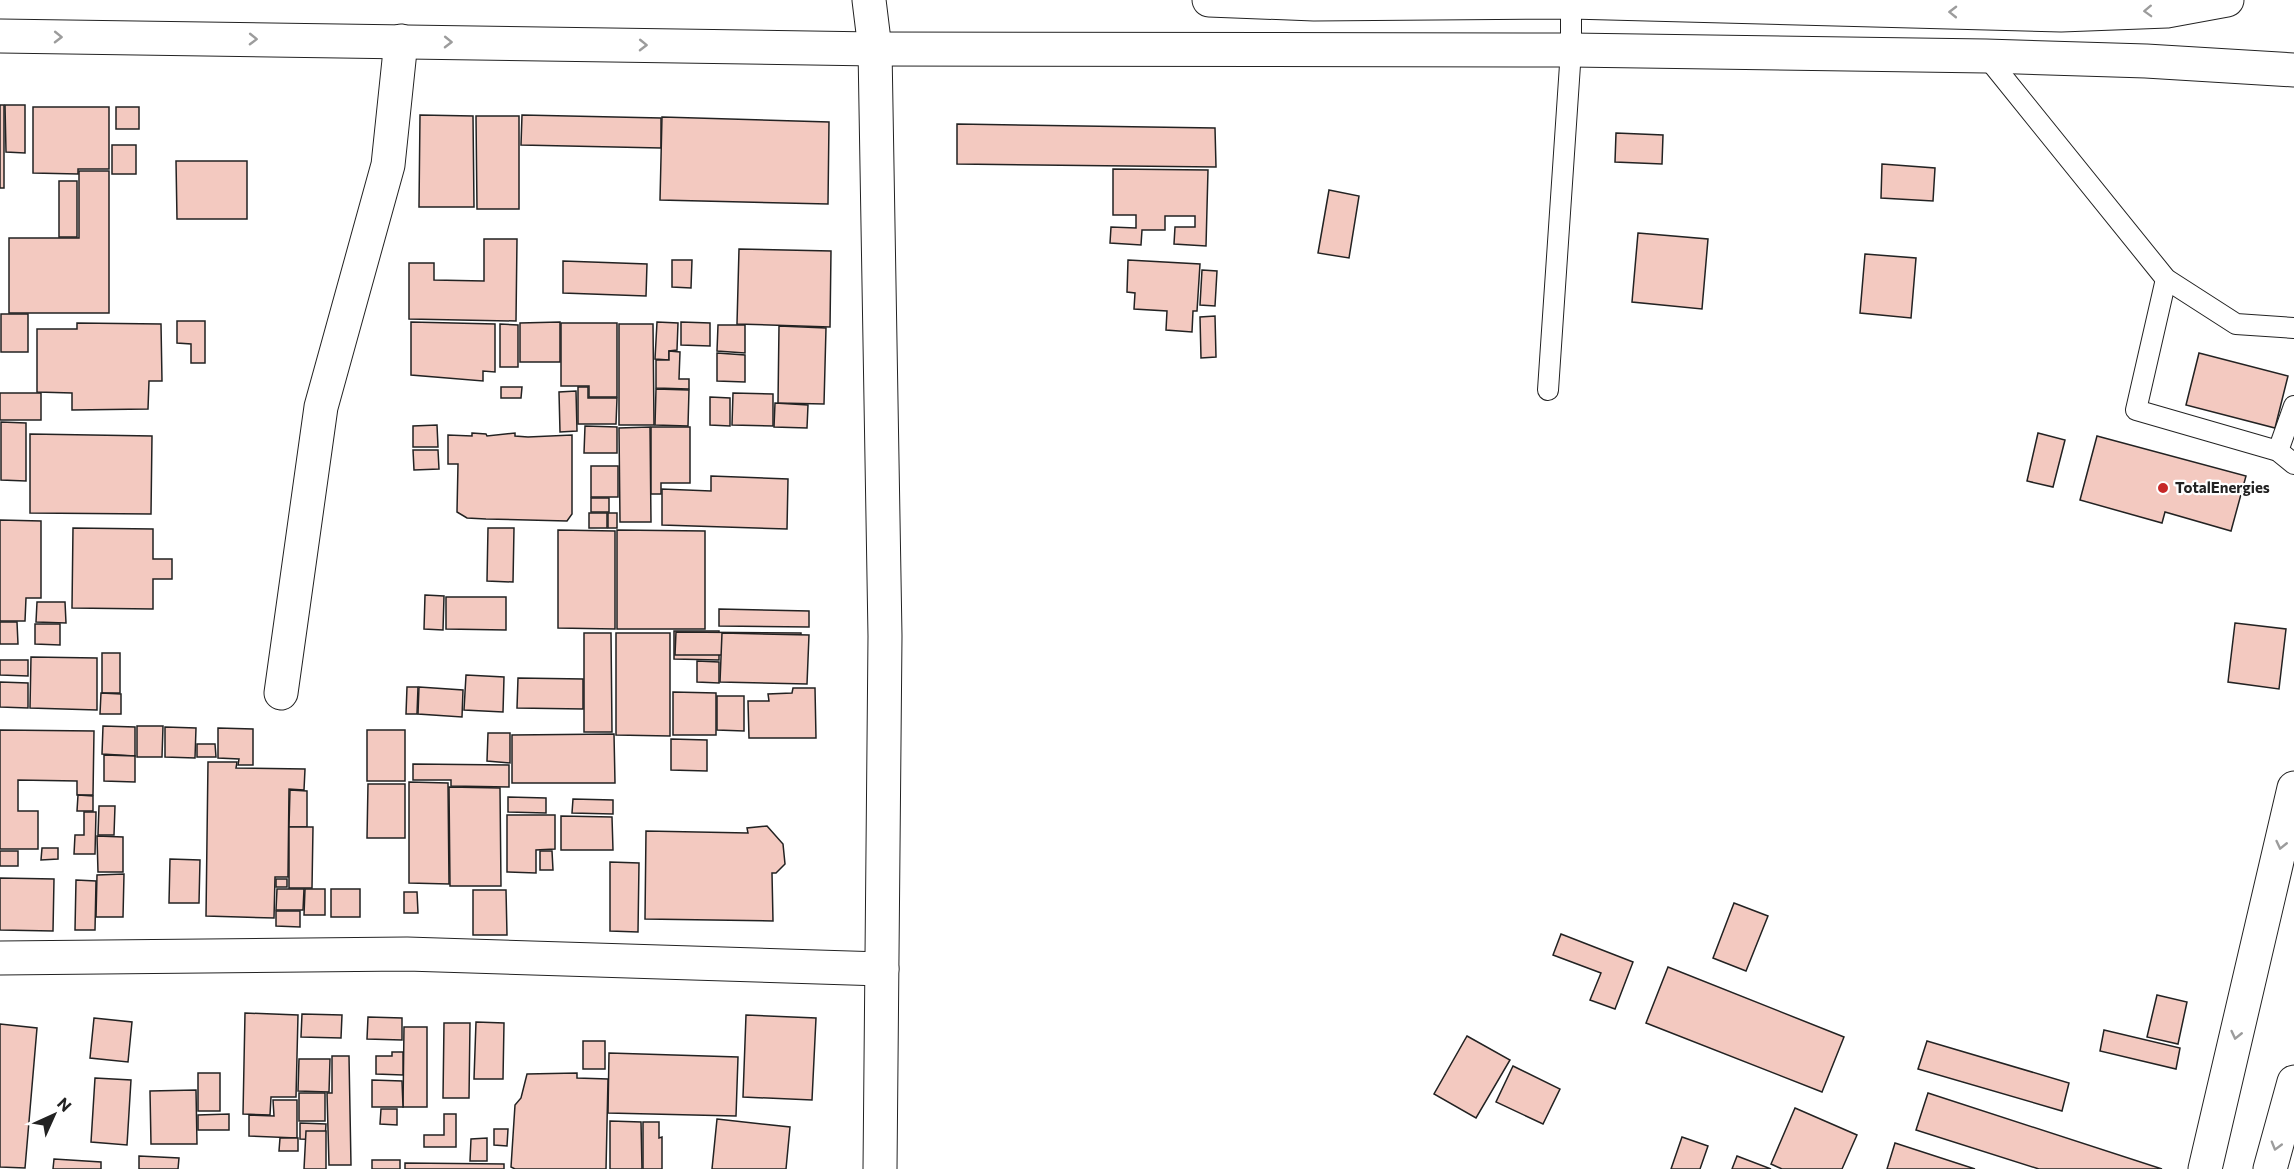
<svg xmlns="http://www.w3.org/2000/svg" width="2294" height="1169" viewBox="0 0 2294 1169" font-family="Commissioner,sans-serif">
<style>
.building{fill:#f3c9c0;stroke:#222;stroke-width:1.5}
.lines{fill:none;stroke-linecap:round;stroke-linejoin:round}
.service-casing{stroke:#222;stroke-width:22}
.minor-casing{stroke:#222;stroke-width:35}
.primary-casing{stroke:#222;stroke-width:35}
.trunk-casing{stroke:#222;stroke-width:35}
.service{stroke:#fff;stroke-width:20}
.minor{stroke:#fff;stroke-width:33}
.primary{stroke:#fff;stroke-width:33}
.trunk{stroke:#fff;stroke-width:33}
.oneway{stroke:#9c9c9c}
.poi-dot{fill:#c62828;stroke:#fff;stroke-width:2}
.labels{text-anchor:middle;stroke-width:4.5;stroke-linejoin:round;paint-order:stroke}
.poi-label{font-size:15px;font-weight:bold;fill:#222;stroke:#fff;text-anchor:start}
</style>
<rect width="100%" height="100%" fill="#fff"/>
<g class="building">
<rect x="0" y="105" width="4" height="83"/>
<polygon points="5,105 25,105 25,153 6,152"/>
<polygon points="33,107 109,107 109,169 78,169 78,174 33,173"/>
<rect x="116" y="107" width="23" height="22"/>
<polygon points="420,115 473,116 474,207 419,207"/>
<polygon points="522,115 661,118 661,148 521,145"/>
<polygon points="476,116 519,116 519,209 477,209"/>
<polygon points="662,117 829,122 828,204 660,200"/>
<polygon points="957,124 1215,128 1216,167 957,164"/>
<polygon points="1616,133 1663,135 1662,164 1615,162"/>
<rect x="112" y="145" width="24" height="29"/>
<polygon points="176,161 247,161 247,219 177,219"/>
<polygon points="1882,164 1935,168 1933,201 1881,198"/>
<polygon points="1113,169 1208,170 1206,246 1174,244 1175,227 1195,227 1195,216 1165,216 1165,230 1142,230 1141,245 1110,243 1111,227 1136,228 1136,215 1113,215"/>
<polygon points="79,171 109,171 109,313 9,313 9,238 79,238"/>
<rect x="59" y="181" width="18" height="56"/>
<polygon points="1329,190 1359,196 1349,258 1318,253"/>
<polygon points="1638,233 1708,239 1702,309 1632,302"/>
<polygon points="484,239 517,239 516,321 409,319 409,263 434,263 434,280 484,281"/>
<polygon points="739,249 831,251 830,327 737,324"/>
<polygon points="1865,254 1916,258 1911,318 1860,313"/>
<polygon points="672,260 692,260 691,288 672,287"/>
<polygon points="1128,260 1200,264 1197,311 1193,311 1192,332 1166,330 1167,311 1134,309 1135,293 1127,292"/>
<polygon points="563,261 647,264 646,296 563,293"/>
<polygon points="1202,270 1217,271 1215,306 1200,305"/>
<rect x="1" y="314" width="27" height="38"/>
<polygon points="1215,316 1216,357 1201,358 1200,317"/>
<polygon points="177,321 205,321 205,363 191,363 191,344 177,343"/>
<polygon points="411,322 495,324 495,372 483,371 483,381 411,375"/>
<polygon points="560,322 560,362 520,362 520,323"/>
<polygon points="657,322 678,323 677,350 669,351 669,360 655,359"/>
<polygon points="681,322 710,323 710,346 681,345"/>
<polygon points="77,323 161,324 162,381 149,381 148,409 72,410 72,393 37,392 37,329 77,329"/>
<polygon points="561,323 617,323 617,397 589,397 589,386 561,386"/>
<polygon points="500,324 518,325 518,367 500,367"/>
<polygon points="619,324 653,324 654,425 619,425"/>
<polygon points="718,325 745,325 745,353 717,351"/>
<polygon points="779,326 826,328 824,404 778,403"/>
<polygon points="669,351 680,352 679,379 689,379 689,389 656,388 656,360 669,360"/>
<polygon points="717,353 745,355 745,382 717,381"/>
<polygon points="2199,353 2288,376 2275,428 2186,405"/>
<polygon points="501,387 522,387 521,398 501,398"/>
<polygon points="578,387 588,387 588,398 617,398 616,424 578,424"/>
<polygon points="656,389 689,390 688,426 655,425"/>
<polygon points="576,391 577,431 560,432 559,392"/>
<rect x="0" y="393" width="41" height="27"/>
<polygon points="733,393 773,394 773,426 732,425"/>
<polygon points="710,397 730,398 730,426 710,425"/>
<polygon points="775,403 808,405 807,428 774,427"/>
<polygon points="1,422 26,423 26,481 1,480"/>
<polygon points="437,425 438,447 413,447 413,426"/>
<polygon points="585,426 617,427 617,453 584,453"/>
<polygon points="650,427 651,522 620,522 619,428"/>
<polygon points="651,427 690,427 690,483 661,483 661,494 651,494"/>
<polygon points="472,433 486,434 487,436 515,433 515,436 528,437 572,435 572,514 567,521 486,519 467,518 457,512 458,464 448,464 448,435 472,436"/>
<polygon points="2038,433 2065,440 2053,487 2027,481"/>
<polygon points="30,434 152,436 151,514 30,513"/>
<polygon points="2097,436 2246,476 2231,531 2165,512 2162,523 2080,500"/>
<polygon points="413,450 438,450 439,469 414,470"/>
<rect x="591" y="466" width="27" height="31"/>
<polygon points="711,476 788,479 787,529 662,525 662,489 711,491"/>
<rect x="591" y="498" width="18" height="14"/>
<rect x="589" y="513" width="18" height="15"/>
<rect x="608" y="513" width="9" height="15"/>
<polygon points="0,520 41,521 41,598 26,598 25,621 0,621"/>
<polygon points="73,528 153,529 153,559 172,559 172,579 153,579 153,609 72,608"/>
<polygon points="488,528 514,528 513,582 487,581"/>
<polygon points="558,530 615,531 615,629 558,628"/>
<polygon points="617,530 705,531 705,629 617,629"/>
<polygon points="425,595 444,596 443,630 424,629"/>
<polygon points="446,597 506,597 506,630 446,629"/>
<polygon points="37,602 65,602 66,623 36,622"/>
<polygon points="719,609 809,611 809,627 719,626"/>
<polygon points="0,622 17,622 18,644 0,644"/>
<polygon points="2235,623 2286,629 2279,689 2228,682"/>
<polygon points="35,624 60,624 60,645 35,644"/>
<polygon points="674,631 719,631 719,660 674,659"/>
<polygon points="676,632 801,633 801,655 675,655"/>
<polygon points="584,633 611,633 612,732 584,732"/>
<polygon points="616,633 670,633 670,736 616,735"/>
<polygon points="722,633 809,635 807,684 720,682"/>
<rect x="102" y="653" width="18" height="40"/>
<polygon points="31,657 97,658 97,710 30,708"/>
<polygon points="0,660 28,660 28,676 0,675"/>
<polygon points="697,661 719,662 719,683 697,682"/>
<polygon points="466,675 504,677 503,712 464,710"/>
<polygon points="518,678 583,679 583,709 517,708"/>
<polygon points="0,682 28,683 28,708 0,707"/>
<polygon points="407,687 418,687 417,714 406,714"/>
<polygon points="419,687 463,690 462,717 418,714"/>
<polygon points="793,688 815,688 816,738 749,738 748,701 769,701 768,694 792,693"/>
<polygon points="673,692 716,693 716,735 673,735"/>
<polygon points="101,693 121,694 121,714 100,714"/>
<polygon points="717,696 744,696 744,731 717,730"/>
<polygon points="103,726 135,727 135,756 102,754"/>
<polygon points="137,726 163,726 162,757 137,757"/>
<polygon points="165,727 196,728 195,758 165,757"/>
<polygon points="218,728 253,729 253,765 238,765 239,759 218,758"/>
<polygon points="0,730 94,731 93,795 77,795 77,781 18,780 18,811 38,811 38,849 0,849"/>
<rect x="367" y="730" width="38" height="51"/>
<polygon points="488,733 510,733 510,763 487,761"/>
<polygon points="614,734 615,783 512,783 512,735"/>
<polygon points="671,739 707,740 707,771 671,770"/>
<polygon points="197,744 215,744 216,757 197,757"/>
<polygon points="104,755 135,756 135,782 104,781"/>
<polygon points="208,762 237,762 236,768 305,769 304,790 289,789 288,877 275,877 274,918 206,916"/>
<polygon points="413,764 509,765 509,787 451,786 451,780 413,780"/>
<polygon points="409,782 448,783 449,884 409,883"/>
<polygon points="368,784 405,784 405,838 367,838"/>
<polygon points="449,787 500,788 501,886 450,886"/>
<polygon points="290,790 307,791 307,827 289,827"/>
<polygon points="78,795 93,796 93,811 77,811"/>
<polygon points="508,797 546,798 546,813 508,812"/>
<polygon points="573,799 613,800 613,814 572,813"/>
<polygon points="99,806 115,806 114,835 98,835"/>
<polygon points="84,812 96,812 95,854 74,854 75,835 84,835"/>
<polygon points="507,815 555,815 555,849 536,850 536,873 507,872"/>
<polygon points="561,816 612,817 613,850 561,850"/>
<polygon points="767,826 783,844 785,864 776,873 772,873 773,921 645,919 646,831 748,833 747,828"/>
<polygon points="289,827 313,827 312,888 289,888"/>
<polygon points="97,836 123,837 123,872 98,872"/>
<polygon points="42,848 58,848 58,859 41,860"/>
<rect x="0" y="851" width="18" height="15"/>
<polygon points="540,851 552,851 553,870 540,870"/>
<polygon points="170,859 200,860 199,903 169,903"/>
<polygon points="610,862 639,863 638,932 610,931"/>
<polygon points="124,874 123,917 96,917 97,875"/>
<polygon points="0,878 54,879 53,931 0,930"/>
<rect x="276" y="879" width="11" height="8"/>
<polygon points="76,880 96,881 95,930 75,930"/>
<polygon points="277,889 304,889 303,910 276,910"/>
<polygon points="305,889 325,889 325,915 304,915"/>
<rect x="331" y="889" width="29" height="28"/>
<polygon points="473,890 506,890 507,935 473,935"/>
<polygon points="404,892 417,892 418,913 404,913"/>
<polygon points="1734,903 1768,916 1746,971 1713,958"/>
<polygon points="276,911 300,911 300,927 276,926"/>
<polygon points="1561,934 1633,962 1615,1009 1590,1000 1601,973 1553,955"/>
<polygon points="1668,967 1844,1037 1822,1092 1646,1023"/>
<polygon points="2157,995 2187,1002 2178,1044 2147,1037"/>
<polygon points="245,1013 298,1015 296,1097 271,1097 270,1115 243,1114"/>
<polygon points="302,1014 342,1015 341,1038 301,1037"/>
<polygon points="746,1015 816,1018 812,1100 743,1097"/>
<polygon points="368,1017 402,1018 402,1040 367,1039"/>
<polygon points="94,1018 132,1022 128,1062 90,1058"/>
<polygon points="476,1022 504,1023 503,1079 474,1079"/>
<polygon points="444,1023 470,1023 469,1098 443,1098"/>
<polygon points="0,1024 37,1028 25,1168 0,1167"/>
<polygon points="404,1027 427,1027 427,1107 403,1107"/>
<polygon points="2104,1030 2180,1048 2176,1069 2100,1051"/>
<polygon points="1467,1036 1510,1060 1476,1118 1434,1094"/>
<rect x="583" y="1041" width="22" height="28"/>
<polygon points="1927,1041 2069,1083 2062,1111 1918,1069"/>
<polygon points="392,1052 403,1052 403,1075 376,1074 376,1056 392,1056"/>
<polygon points="609,1053 738,1057 736,1116 608,1113"/>
<polygon points="332,1056 349,1056 351,1165 329,1165 327,1093 332,1093"/>
<polygon points="299,1059 330,1059 329,1092 298,1091"/>
<polygon points="1513,1066 1560,1089 1543,1124 1496,1102"/>
<rect x="198" y="1073" width="22" height="38"/>
<polygon points="577,1073 577,1078 608,1079 606,1169 515,1169 511,1167 515,1105 521,1098 527,1074"/>
<polygon points="95,1078 131,1080 127,1145 91,1142"/>
<polygon points="372,1080 402,1081 403,1107 372,1107"/>
<polygon points="196,1090 197,1144 151,1144 150,1091"/>
<rect x="299" y="1093" width="26" height="28"/>
<polygon points="1928,1093 2162,1169 2039,1169 1916,1130"/>
<polygon points="273,1100 297,1100 297,1138 249,1136 249,1115 274,1116"/>
<polygon points="1795,1108 1857,1135 1842,1169 1782,1169 1771,1164"/>
<polygon points="381,1109 397,1109 397,1125 380,1124"/>
<polygon points="229,1114 229,1130 198,1130 198,1115"/>
<polygon points="444,1114 456,1114 456,1147 424,1147 424,1135 444,1135"/>
<polygon points="717,1119 790,1127 786,1169 712,1169"/>
<polygon points="610,1121 641,1122 642,1169 610,1169"/>
<polygon points="643,1122 659,1122 659,1138 662,1137 662,1169 643,1169"/>
<polygon points="300,1123 326,1124 325,1140 300,1139"/>
<polygon points="494,1129 508,1129 507,1146 494,1145"/>
<polygon points="306,1131 326,1131 326,1169 304,1169"/>
<polygon points="1682,1137 1708,1146 1700,1169 1671,1169"/>
<polygon points="280,1138 298,1138 298,1151 279,1151"/>
<polygon points="487,1138 487,1161 470,1161 471,1139"/>
<polygon points="1895,1143 1975,1169 1887,1169"/>
<polygon points="139,1156 179,1158 178,1169 139,1169"/>
<polygon points="1737,1156 1771,1169 1732,1169"/>
<polygon points="54,1159 101,1162 101,1169 53,1169"/>
<rect x="372" y="1160" width="28" height="9"/>
<polygon points="405,1163 504,1164 504,1169 405,1169"/>
</g>
<g class="lines">
<defs>
<g id="service">
<polyline points="1986,56 2166,279 2236,324 2294,328"/>
<polyline points="2166,279 2136,410 2278,451 2294,464"/>
<polyline points="1548,390 1571,50 1571,2"/>
<polyline points="2278,451 2294,406"/>
</g>
<g id="minor">
<polyline points="869,0 875,49 885,636 880,1169"/>
<polyline points="281,693 321,407 388,165 401,41"/>
<polyline points="0,958 407,954 882,969"/>
</g>
<g id="primary">
<polyline points="1209,0 1314,4 1571,2 2061,15 2167,11 2227,0"/>
<polyline points="0,36 875,49 1571,50 1986,56 2146,61 2294,70"/>
</g>
<g id="trunk">
<polyline points="2205,1169 2294,788"/>
<polyline points="2270,1169 2294,1082"/>
</g>
</defs>
<use href="#service" class="service-casing"/>
<use href="#minor" class="minor-casing"/>
<use href="#primary" class="primary-casing"/>
<use href="#trunk" class="trunk-casing"/>
<use href="#service" class="service"/>
<use href="#minor" class="minor"/>
<use href="#primary" class="primary"/>
<use href="#trunk" class="trunk"/>
</g>
<defs><path id="oneway-chevron" d="M-2-3.5L2.5 0L-2 3.5" fill="none" stroke-width="1.6" stroke-linecap="round" stroke-linejoin="round" transform="scale(1.5)"/></defs>
<g class="oneway">
<use href="#oneway-chevron" transform="translate(2148 11) rotate(178)"/>
<use href="#oneway-chevron" transform="translate(1953 12) rotate(-179)"/>
<use href="#oneway-chevron" transform="translate(58 37) rotate(1)"/>
<use href="#oneway-chevron" transform="translate(253 39) rotate(1)"/>
<use href="#oneway-chevron" transform="translate(448 42) rotate(1)"/>
<use href="#oneway-chevron" transform="translate(643 45) rotate(1)"/>
<use href="#oneway-chevron" transform="translate(2281 845) rotate(103)"/>
<use href="#oneway-chevron" transform="translate(2236 1035) rotate(103)"/>
<use href="#oneway-chevron" transform="translate(2276 1146) rotate(106)"/>
</g>
<circle class="poi-dot" cx="2163" cy="488" r="6"/>
<g class="labels">
<g class="poi-label">
<text x="2175" y="493">TotalEnergies</text>
</g>
</g>
<g transform="translate(54 1115) rotate(45)" stroke="#ffffff" stroke-width="4.5" paint-order="stroke">
<path d="M0-4.5L10 22L0 15L-10 22Z" fill="#222222"/>
<text y="-9" font-size="16" font-weight="bold" text-anchor="middle" fill="#222222">N</text>
</g>
</svg>
